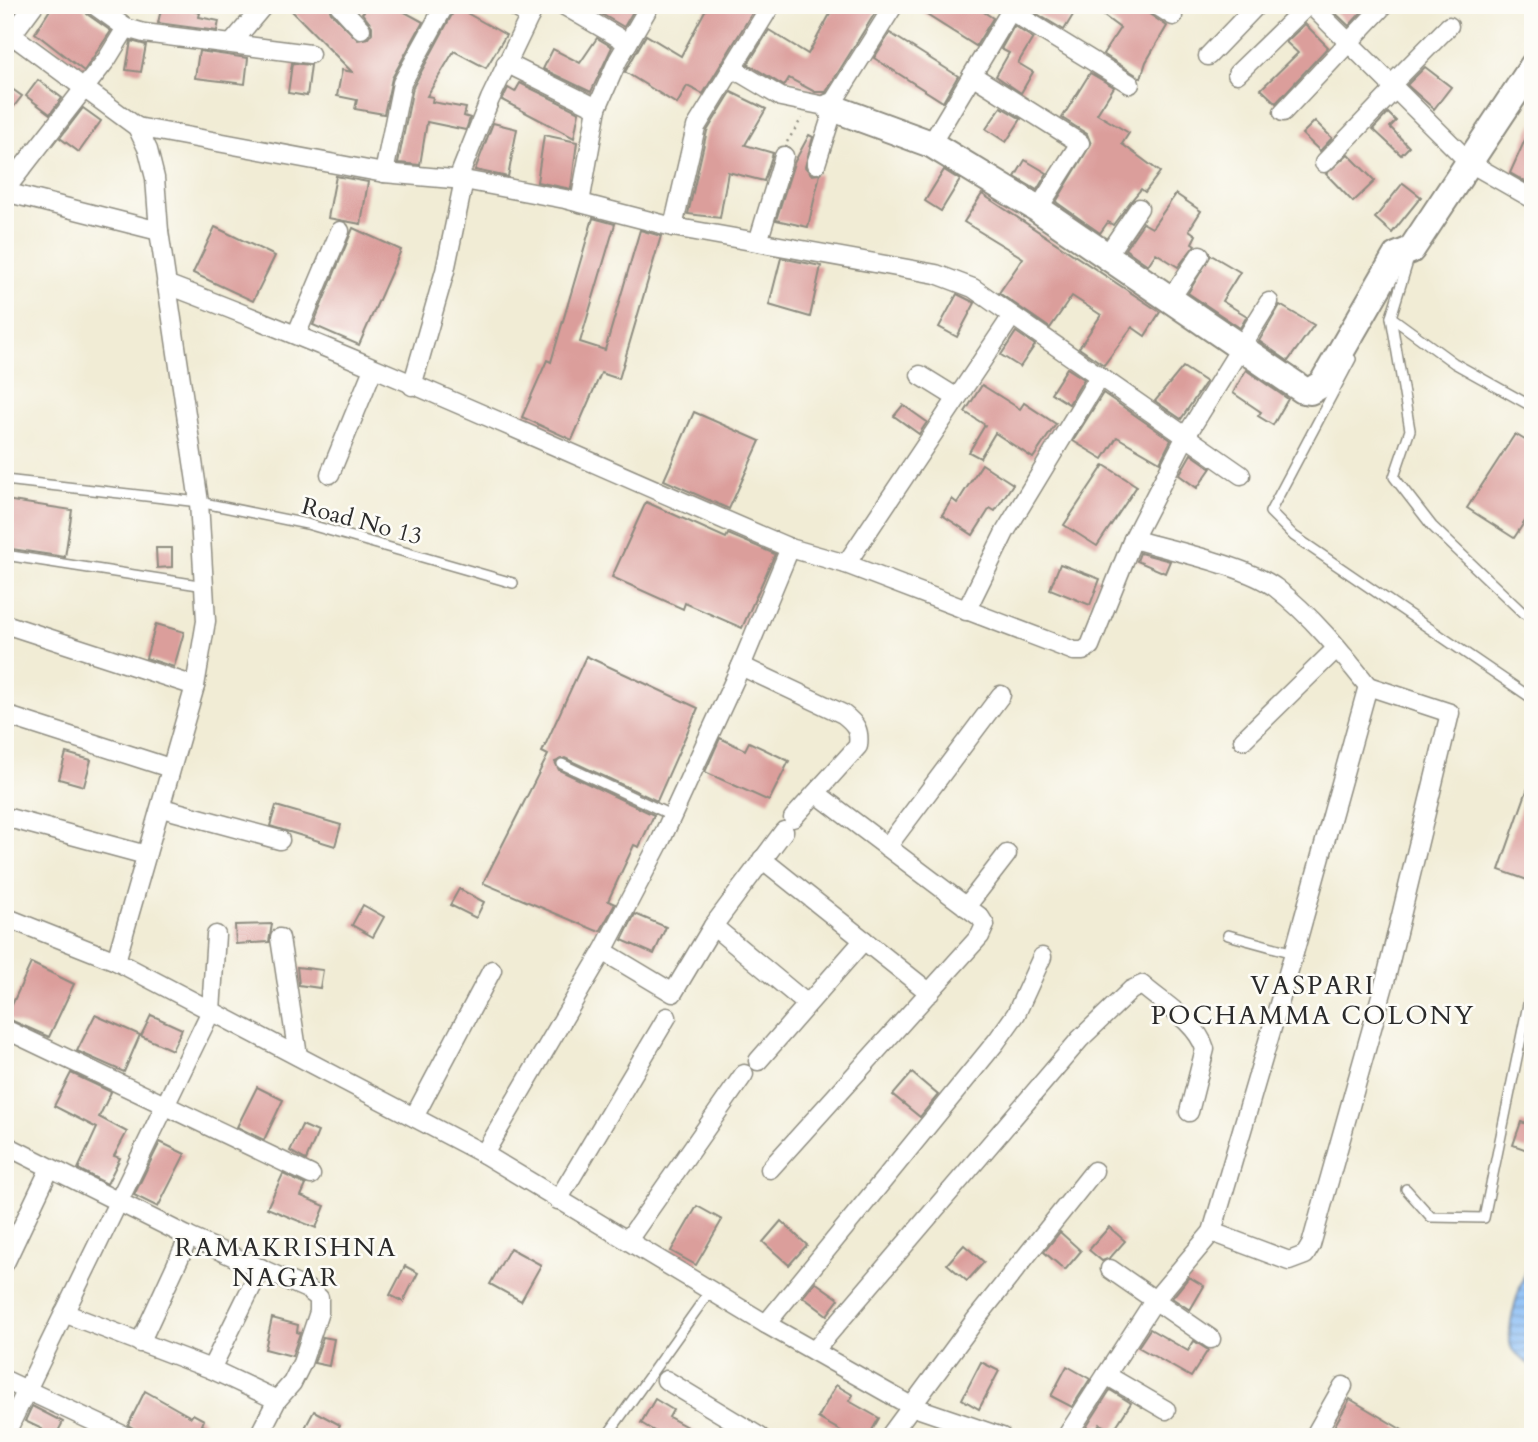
<svg xmlns="http://www.w3.org/2000/svg" width="1538" height="1442" viewBox="0 0 1538 1442" font-family="Cardo,serif">
<style>
.water{fill:url(#water-rules);stroke:#587390;stroke-width:2}
.building{fill:#db9e9b}
.lines{fill:none;stroke-linecap:round;stroke-linejoin:round}
.lane-casing{stroke:#8e8c80;stroke-width:12}
.street-casing{stroke:#8e8c80;stroke-width:21}
.secondary-casing{stroke:#8e8c80;stroke-width:30}
.path{stroke:#8e8c80;stroke-width:2.5;stroke-dasharray:2 5;stroke-linecap:butt}
.lane{stroke:#fff;stroke-width:9}
.street{stroke:#fff;stroke-width:18}
.secondary{stroke:#fff;stroke-width:26}
.labels{text-anchor:middle;stroke-width:5;stroke-linejoin:round;paint-order:stroke}
.street-label{font-size:24px;fill:#2b2b2b;stroke:#fdfcf7}
.neighbourhood-label{font-size:26px;letter-spacing:2px;fill:#2b2b2b;stroke:#fdfcf7}
</style>
<defs>
<pattern id="water-rules" width="6" height="5" patternUnits="userSpaceOnUse" patternTransform="scale(1.75)"><rect width="6" height="5" fill="#86bbf5"/><path d="M0 2.5h6" fill="none" stroke="#6e98c7"/></pattern>
</defs>
<rect width="100%" height="100%" fill="#fdfcf7"/>
<filter id="ink" filterUnits="userSpaceOnUse"><feTurbulence type="fractalNoise" baseFrequency=".0143" numOctaves="2"/><feDisplacementMap in="SourceGraphic" scale="14" xChannelSelector="R" yChannelSelector="G"/><feConvolveMatrix kernelMatrix="1 2 1 2 8 2 1 2 1" color-interpolation-filters="sRGB"/></filter>
<filter id="wash" filterUnits="userSpaceOnUse"><feTurbulence type="fractalNoise" baseFrequency=".00686" numOctaves="4" result="noise"/><feDisplacementMap in="SourceGraphic" scale="28" xChannelSelector="R" yChannelSelector="G"/><feGaussianBlur stdDeviation="1.57" result="paint"/><feColorMatrix in="noise" values="0 0 0 0 0 0 0 0 0 0 0 0 0 0 0 0 0 1.4 0 .05"/><feComposite in="paint" operator="in"/></filter>
<g filter="url(#wash)">
<rect width="100%" height="100%" fill="#f1ecd5"/>
<path class="water" d="M1533,1250V1367C1526,1362 1516,1356 1512,1349C1502,1330 1526,1270 1533,1250Z"/>
<g id="blocks">
<g class="building">
<polygon points="53,5 83,5 87,14 111,31 84,71 35,33"/>
<polygon points="162,5 183,8 200,13 199,17 219,21 217,31 158,23"/>
<polygon points="286,5 328,5 331,13 358,40 368,38 372,33 372,26 362,13 371,5 392,5 423,22 392,78 384,114 355,109 357,100 337,96 342,70 352,72"/>
<polygon points="586,5 631,5 635,8 624,27"/>
<polygon points="708,5 757,5 703,94 687,86 677,104 625,72 646,35 681,56"/>
<polygon points="835,5 880,5 826,92 815,92 789,78 784,86 748,64 769,30 808,54"/>
<polygon points="911,5 973,5 993,18 976,46"/>
<polygon points="1031,5 1079,5 1064,30 1029,9"/>
<polygon points="1089,5 1136,5 1167,26 1146,62 1141,78 1103,54 1120,28"/>
<polygon points="1327,5 1368,5 1349,26"/>
<polygon points="456,7 506,35 486,68 454,51 427,96 433,97 432,102 466,108 464,116 470,118 466,130 427,122 420,165 398,163 413,87"/>
<polygon points="1305,24 1328,47 1276,103 1261,89 1298,53 1286,42"/>
<polygon points="1014,26 1033,38 1018,63 1033,72 1021,93 996,76 1009,53 1001,49"/>
<polygon points="890,33 958,76 943,102 874,58"/>
<polygon points="597,38 612,47 591,92 543,69 553,49 580,63"/>
<polygon points="131,41 146,45 141,72 126,70"/>
<polygon points="199,51 248,58 245,84 195,78"/>
<polygon points="292,63 311,65 307,96 288,93"/>
<polygon points="1425,67 1451,87 1434,109 1407,85"/>
<polygon points="1090,73 1114,87 1097,114 1129,133 1122,144 1160,172 1145,192 1141,189 1130,202 1113,225 1108,222 1100,233 1056,202 1091,144 1087,134 1062,118"/>
<polygon points="38,80 62,98 50,114 26,96"/>
<polygon points="520,83 579,112 574,138 502,100 508,88 515,92"/>
<polygon points="5,84 22,96 5,118"/>
<polygon points="731,92 766,109 745,145 773,153 764,181 728,172 720,218 688,214 707,131"/>
<polygon points="1001,107 1021,119 1006,142 986,129"/>
<polygon points="83,108 101,121 79,152 60,138"/>
<polygon points="1388,113 1396,121 1390,127 1409,147 1401,155 1373,129"/>
<polygon points="1315,121 1332,138 1320,151 1302,134"/>
<polygon points="1533,122 1533,186 1510,173"/>
<polygon points="493,123 517,129 508,177 475,170"/>
<polygon points="544,135 577,142 571,189 537,182"/>
<polygon points="809,135 813,137 805,167 812,175 820,174 808,227 776,220 794,163"/>
<polygon points="1348,154 1375,181 1353,202 1326,174"/>
<polygon points="1025,160 1047,173 1037,190 1015,177"/>
<polygon points="944,170 960,180 941,211 925,201"/>
<polygon points="336,176 368,182 361,224 328,218"/>
<polygon points="1403,183 1421,197 1392,233 1375,218"/>
<polygon points="982,194 1160,312 1145,336 1132,327 1104,365 1079,348 1101,315 1072,296 1050,328 999,293 1023,258 964,222"/>
<polygon points="1176,194 1201,211 1189,230 1196,235 1192,243 1195,245 1178,267 1156,253 1148,265 1125,249 1143,223 1152,228"/>
<polygon points="593,218 615,224 580,342 605,350 640,230 661,236 619,379 601,373 572,440 522,417 547,360 551,362"/>
<polygon points="215,227 275,256 253,301 193,273"/>
<polygon points="353,228 401,250 359,345 313,325"/>
<polygon points="1211,255 1240,272 1222,301 1247,316 1240,328 1188,293"/>
<polygon points="781,258 821,266 810,317 769,305"/>
<polygon points="957,294 975,303 957,337 939,327"/>
<polygon points="1280,305 1314,325 1288,361 1259,341"/>
<polygon points="1016,332 1035,345 1020,367 1001,355"/>
<polygon points="1183,367 1206,382 1181,419 1155,401"/>
<polygon points="1067,368 1084,379 1069,404 1051,393"/>
<polygon points="1246,370 1288,399 1273,425 1258,416 1261,412 1233,393"/>
<polygon points="982,385 1020,409 1024,403 1056,424 1033,458 995,433 980,458 969,452 985,425 965,412"/>
<polygon points="1103,393 1171,440 1160,462 1117,437 1103,459 1073,441"/>
<polygon points="903,405 927,422 919,434 894,416"/>
<polygon points="694,412 760,441 729,509 664,480"/>
<polygon points="1515,434 1533,445 1533,509 1514,538 1467,508"/>
<polygon points="1191,454 1211,468 1197,488 1179,475"/>
<polygon points="982,464 1013,484 995,511 990,508 973,535 942,515 952,499 957,503"/>
<polygon points="1104,465 1137,486 1097,546 1064,525"/>
<polygon points="5,500 72,510 65,557 5,548"/>
<polygon points="646,502 726,538 728,534 775,554 742,628 685,603 683,609 612,577"/>
<polygon points="156,548 172,548 172,567 157,568"/>
<polygon points="1140,553 1170,561 1165,573 1137,561"/>
<polygon points="1060,564 1100,579 1090,605 1050,589"/>
<polygon points="156,624 184,632 174,667 146,658"/>
<polygon points="586,656 698,708 657,801 565,758 555,762 559,770 654,815 639,847 634,845 608,901 615,904 601,930 597,931 483,883 548,755 542,752"/>
<polygon points="720,738 745,750 749,742 789,761 769,801 705,772"/>
<polygon points="66,753 91,760 84,786 59,779"/>
<polygon points="1531,779 1533,779 1533,882 1499,870"/>
<polygon points="276,806 341,825 335,846 270,826"/>
<polygon points="459,889 484,902 476,918 450,905"/>
<polygon points="363,905 384,917 373,937 352,925"/>
<polygon points="635,914 666,927 654,954 622,940"/>
<polygon points="272,924 269,942 236,944 235,925"/>
<polygon points="31,963 74,984 49,1037 6,1018"/>
<polygon points="297,967 323,970 320,988 299,985"/>
<polygon points="95,1015 140,1035 124,1072 77,1051"/>
<polygon points="151,1015 182,1029 172,1050 141,1036"/>
<polygon points="71,1073 111,1092 99,1117 127,1132 114,1156 120,1158 107,1184 78,1169 97,1128 54,1106"/>
<polygon points="912,1073 938,1095 920,1117 893,1095"/>
<polygon points="257,1087 283,1100 264,1140 237,1127"/>
<polygon points="1521,1122 1533,1126 1527,1150 1513,1145"/>
<polygon points="302,1125 318,1132 306,1160 290,1151"/>
<polygon points="160,1142 185,1154 158,1207 134,1195"/>
<polygon points="283,1174 306,1185 301,1196 325,1206 316,1228 267,1208"/>
<polygon points="697,1206 722,1220 696,1265 671,1251"/>
<polygon points="781,1221 807,1245 789,1265 763,1242"/>
<polygon points="1109,1227 1125,1241 1110,1258 1102,1261 1089,1250"/>
<polygon points="1060,1232 1081,1251 1065,1270 1044,1252"/>
<polygon points="964,1245 984,1262 967,1281 947,1264"/>
<polygon points="510,1248 541,1265 521,1301 490,1284"/>
<polygon points="405,1266 418,1273 403,1302 390,1295"/>
<polygon points="1189,1277 1204,1286 1190,1310 1172,1298"/>
<polygon points="815,1282 839,1299 827,1315 803,1297"/>
<polygon points="272,1318 298,1325 297,1332 300,1333 292,1356 265,1349"/>
<polygon points="1150,1329 1188,1351 1194,1341 1208,1350 1191,1377 1138,1347"/>
<polygon points="323,1337 334,1339 329,1366 314,1363"/>
<polygon points="981,1362 999,1371 979,1409 962,1399"/>
<polygon points="1067,1366 1090,1379 1072,1407 1051,1396"/>
<polygon points="836,1385 853,1395 849,1401 879,1418 868,1437 852,1437 818,1418"/>
<polygon points="1110,1390 1131,1403 1113,1431 1100,1424 1092,1437 1080,1437"/>
<polygon points="145,1391 191,1417 193,1414 204,1420 202,1425 227,1437 149,1437 128,1425"/>
<polygon points="655,1399 673,1410 669,1417 705,1437 664,1437 641,1423"/>
<polygon points="1350,1399 1414,1437 1355,1437 1335,1425"/>
<polygon points="32,1406 63,1422 55,1437 38,1437 42,1429 25,1421"/>
<polygon points="314,1411 340,1425 334,1437 300,1437"/>
</g>
</g>
</g>
<g filter="url(#ink)">
<use href="#blocks" fill-opacity="0" stroke="#8e8c80" stroke-width="2"/>
<g class="lines">
<defs>
<g id="lane">
<polyline points="1410,255 1391,317 1410,430 1394,477 1432,526 1523,613 1533,618"/>
<polyline points="1391,317 1454,363 1533,407"/>
<polyline points="1351,359 1270,512 1294,536 1533,699"/>
<polyline points="5,480 199,502 307,524 513,583"/>
<polyline points="5,555 205,586"/>
<polyline points="562,764 673,816"/>
<polyline points="1228,935 1294,953"/>
<polyline points="1406,1189 1431,1217 1484,1218 1533,980"/>
<polyline points="606,1437 710,1291"/>
</g>
<g id="street">
<polyline points="94,5 126,28 144,33 310,54"/>
<polyline points="339,5 361,29"/>
<polyline points="512,5 530,16"/>
<polyline points="563,5 628,43"/>
<polyline points="1156,5 1173,16"/>
<polyline points="1311,5 1470,163 1533,199"/>
<polyline points="1011,11 1130,84"/>
<polyline points="5,30 137,127 148,150 155,178 159,231 199,502 206,621 195,686 116,961"/>
<polyline points="232,43 264,5"/>
<polyline points="5,44 34,5"/>
<polyline points="1208,56 1257,5"/>
<polyline points="506,63 597,108 618,60 650,5"/>
<polyline points="732,68 781,97 830,107 894,5"/>
<polyline points="1237,74 1308,5"/>
<polyline points="972,75 1080,143 1038,209"/>
<polyline points="1390,86 1449,26"/>
<polyline points="1283,112 1384,5"/>
<polyline points="137,127 384,173 464,180 565,199 673,227 936,274 973,288 1241,475"/>
<polyline points="931,144 1014,5"/>
<polyline points="1324,163 1394,90"/>
<polyline points="816,164 834,108"/>
<polyline points="384,173 402,83 445,5"/>
<polyline points="458,179 490,99 535,5"/>
<polyline points="5,190 107,59 126,28"/>
<polyline points="5,192 159,231"/>
<polyline points="580,203 597,108"/>
<polyline points="673,227 696,127 771,5"/>
<polyline points="758,242 784,156"/>
<polyline points="1107,255 1139,208"/>
<path d="M166,284C377,364 583,460 790,548L846,564L1074,651H1083L1090,646L1133,539L1186,436L1269,302"/>
<polyline points="1171,298 1200,255"/>
<polyline points="297,333 340,231"/>
<polyline points="920,375 957,398"/>
<polyline points="412,386 445,271 464,180"/>
<polyline points="330,474 373,369"/>
<polyline points="846,564 1012,316"/>
<polyline points="966,611 1005,532 1099,377"/>
<polyline points="5,624 195,686"/>
<path d="M741,666L843,714C856,724 860,730 858,746L793,818"/>
<polyline points="5,715 170,768"/>
<polyline points="1243,740 1337,648"/>
<polyline points="162,808 280,840"/>
<polyline points="5,817 146,855"/>
<polyline points="887,847 1001,695"/>
<polyline points="762,859 930,993"/>
<polyline points="966,907 1007,854"/>
<polyline points="5,917 116,961 484,1154 766,1324 911,1406 1002,1437"/>
<polyline points="713,926 807,1004"/>
<polyline points="280,938 298,1056"/>
<polyline points="603,951 673,993 713,926 784,831"/>
<polyline points="5,1029 311,1175"/>
<polyline points="758,1061 864,940"/>
<polyline points="414,1117 492,970"/>
<polyline points="5,1145 189,1237 307,1289 319,1298 319,1312 302,1363 292,1383 277,1400 258,1437"/>
<polyline points="484,1154 603,951 661,840 741,666 790,548"/>
<polyline points="770,1169 980,936 985,925 980,917 816,793"/>
<polyline points="558,1200 667,1017"/>
<polyline points="1212,1232 1289,1261 1305,1255 1311,1245 1386,978 1450,713 1368,686"/>
<polyline points="628,1240 744,1074"/>
<polyline points="5,1263 50,1168"/>
<polyline points="1110,1269 1211,1339"/>
<polyline points="64,1313 211,1369 277,1400"/>
<polyline points="766,1324 996,1042 1016,1014 1042,957"/>
<polyline points="140,1343 189,1237"/>
<path d="M814,1351L1080,1039L1131,990L1142,985C1162,1003 1197,1022 1205,1049L1189,1112"/>
<polyline points="211,1369 261,1268"/>
<polyline points="1106,1375 1166,1410"/>
<polyline points="5,1380 127,1437"/>
<polyline points="666,1380 760,1437"/>
<polyline points="5,1435 211,1011 216,935"/>
<polyline points="889,1437 976,1319 1094,1171"/>
<path d="M1066,1437L1154,1301L1212,1232L1294,953L1368,686C1341,652 1311,615 1276,588C1245,565 1172,551 1133,539"/>
<polyline points="1314,1437 1343,1386"/>
</g>
<polyline id="secondary" points="830,107 931,144 1038,209 1303,390 1310,391 1322,384 1396,256 1411,250 1533,66"/>
</defs>
<use href="#lane" class="lane-casing"/>
<use href="#street" class="street-casing"/>
<use href="#secondary" class="secondary-casing"/>
<polyline class="path" points="787,142 802,118"/>
<use href="#lane" class="lane"/>
<use href="#street" class="street"/>
<use href="#secondary" class="secondary"/>
</g>
</g>
<g class="labels">
<g class="street-label">
<text transform="translate(362 521) rotate(15)" y="8">Road No 13</text>
</g>
<g class="neighbourhood-label">
<text x="1313" y="994">VASPARI<tspan x="1313" dy="30">POCHAMMA COLONY</tspan></text>
<text x="286" y="1256">RAMAKRISHNA<tspan x="286" dy="30">NAGAR</tspan></text>
</g>
</g>
<rect width="1538" height="1442" fill="none" stroke="#fdfcf7" stroke-width="28"/>
</svg>
